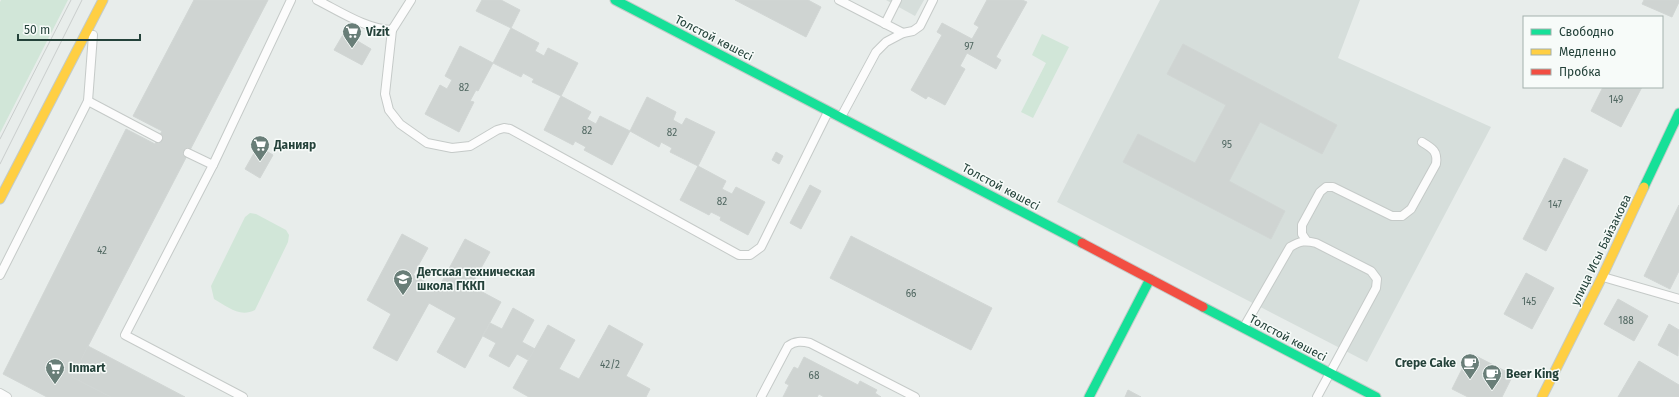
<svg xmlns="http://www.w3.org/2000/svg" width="1679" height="397" viewBox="0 0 1679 397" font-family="'Fira Sans',sans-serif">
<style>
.built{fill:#d6dedb}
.green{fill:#d1e6d8}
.building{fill:#cfd4d2;stroke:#d1d6d4}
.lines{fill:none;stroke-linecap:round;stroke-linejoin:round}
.lane-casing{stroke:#c5cac8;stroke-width:10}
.fast-casing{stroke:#c3cbc8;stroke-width:11}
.slow-casing{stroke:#c3cbc8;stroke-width:11}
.jam-casing{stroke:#c3cbc8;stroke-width:11}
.lane{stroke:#fcfcfc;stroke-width:8}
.fast{stroke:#16e098;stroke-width:9}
.slow{stroke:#ffcf43;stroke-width:9}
.jam{stroke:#f24e42;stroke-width:9}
.tram{stroke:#c9cdcc;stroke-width:1}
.labels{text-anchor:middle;stroke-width:3;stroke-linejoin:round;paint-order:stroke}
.number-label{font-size:10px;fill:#506761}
.poi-label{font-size:12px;font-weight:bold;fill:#24423a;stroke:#f7fbf9;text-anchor:start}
.street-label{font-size:12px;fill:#24423a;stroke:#f7fbf9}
</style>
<rect width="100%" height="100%" fill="#e8edeb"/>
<g class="built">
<polygon points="886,0 924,0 915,16"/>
<polygon points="1160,0 1360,0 1338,58 1491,127 1367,362 1057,202"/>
</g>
<g class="green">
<polygon points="1,0 68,0 0,133 0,2"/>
<polygon points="1042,34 1069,47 1033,118 1021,112 1046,63 1032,55"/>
<path d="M250,213L256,214L286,230L289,235L288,242L255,310C239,318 227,306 214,299L211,286L245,217Z"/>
</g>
<g class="building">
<polygon points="194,0 268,0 72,377 111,397 47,397 3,374 126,129 155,144 162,131 133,116"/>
<polygon points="482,0 501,0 520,10 511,28 476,11"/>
<polygon points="735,0 808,0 821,7 806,37"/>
<polygon points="987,0 1022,0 1027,2 996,57 1001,60 996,69 967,53 960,66 965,69 945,105 928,96 926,99 911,90 942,35 937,32 942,23 972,39 979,27 974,24"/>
<polygon points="1644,0 1679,0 1679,2 1672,17 1642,4"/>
<polygon points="511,28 539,43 535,51 544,56 548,48 578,63 561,96 532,82 534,79 523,73 521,77 493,63"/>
<polygon points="344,33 371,49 362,65 334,50"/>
<polygon points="1183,44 1337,125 1322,154 1260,122 1229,181 1285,211 1271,239 1123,162 1138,134 1195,163 1226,105 1167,74"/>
<polygon points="460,46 493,63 478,91 476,90 470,101 474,102 459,132 425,114 440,85 447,89 452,80 445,76"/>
<polygon points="1603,87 1642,87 1621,127 1591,111"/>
<polygon points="561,96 591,112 587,119 596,124 600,116 630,131 612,165 584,150 586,147 575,141 573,145 544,130"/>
<polygon points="647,97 676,112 673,120 682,125 686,118 715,132 698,166 670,152 672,148 661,142 659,147 630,131"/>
<polygon points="258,146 273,155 260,178 245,169"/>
<polygon points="776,152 783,156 779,164 772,160"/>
<polygon points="1564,158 1588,170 1546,251 1523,239"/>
<polygon points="698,166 726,181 722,189 732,194 736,187 765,202 748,235 720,220 721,217 711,212 709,215 680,200"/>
<polygon points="810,185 821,191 801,229 790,223"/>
<polygon points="1679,205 1679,271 1670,289 1644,276"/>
<polygon points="402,234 428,248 413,275 438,289 465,239 490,252 471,286 501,302 465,368 437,352 456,318 429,303 397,361 373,348 391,314 367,300"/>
<polygon points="851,236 992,308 971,350 830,278"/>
<polygon points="1526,273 1554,288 1532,329 1504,314"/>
<polygon points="1618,299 1648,316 1634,341 1604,324"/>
<polygon points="513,308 534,320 522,342 535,349 528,360 517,354 509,367 489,356 496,343 483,336 490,323 502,329"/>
<polygon points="1669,324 1679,330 1678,356 1658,345"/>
<polygon points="548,325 575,340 559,369 579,379 609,325 643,344 626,376 650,389 646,397 529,397 513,388"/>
<polygon points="88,346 185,397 111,397 72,377"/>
<polygon points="1470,353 1513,375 1502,397 1468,397 1452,389"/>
<polygon points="804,357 858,385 860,381 877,390 875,393 881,397 824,397 819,394 817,397 783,397 789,385 785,383 794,367 798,369"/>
<polygon points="1639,361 1679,385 1679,397 1618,397"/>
<polygon points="1128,390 1141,397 1125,397"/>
</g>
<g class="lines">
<defs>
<g id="lane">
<path d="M317,0C339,11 368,30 392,30L411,0"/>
<polyline points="839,0 903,33"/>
<polyline points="885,24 897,0"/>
<polyline points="392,30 385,94 389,110 400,124 427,143 452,148 470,146 497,130 504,128 510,129 739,255 750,255 761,247 828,112"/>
<polyline points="88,101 158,138"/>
<polyline points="841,117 876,52 886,42 903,33 913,31 920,26 933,0"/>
<polyline points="188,153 213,165"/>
<path d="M1306,240L1302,234V225L1320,192L1326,187H1333L1392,216H1402L1411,209L1436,164C1438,151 1432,148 1422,142"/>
<polyline points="0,275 88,101 93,35"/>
<polyline points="1603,277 1679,299"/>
<path d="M1244,327L1290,247C1300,241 1305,240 1316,243L1371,271L1377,279L1376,288L1317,397"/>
<polyline points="0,393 7,397"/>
<polyline points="243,397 125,335 213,165 291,0"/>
<path d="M761,397L788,346C795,341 801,341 810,343L915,397"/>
</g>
<g id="fast">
<polyline points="615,0 1082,243"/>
<polyline points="1644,187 1679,113"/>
<polyline points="1203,307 1376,397"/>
<polyline points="1089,397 1150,279"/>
</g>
<g id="slow">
<polyline points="0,199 103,0"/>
<polyline points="1542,397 1602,277 1644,187"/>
</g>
<polyline id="jam" points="1082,243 1203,307"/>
</defs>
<use href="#lane" class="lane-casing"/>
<use href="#fast" class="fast-casing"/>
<use href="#slow" class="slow-casing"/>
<use href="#jam" class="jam-casing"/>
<use href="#lane" class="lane"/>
<use href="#fast" class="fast"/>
<use href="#slow" class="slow"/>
<use href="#jam" class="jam"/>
<g class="tram">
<polyline points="0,139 71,0"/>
<polyline points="0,164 82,0"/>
</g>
</g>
<defs>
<symbol id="supermarket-pin" viewBox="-11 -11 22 30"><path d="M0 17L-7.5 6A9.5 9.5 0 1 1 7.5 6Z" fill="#697e78" stroke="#f7fbf9"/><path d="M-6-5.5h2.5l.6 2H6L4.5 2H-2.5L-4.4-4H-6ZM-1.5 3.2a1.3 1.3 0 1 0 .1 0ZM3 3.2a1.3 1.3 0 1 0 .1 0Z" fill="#fff"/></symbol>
<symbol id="school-pin" viewBox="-11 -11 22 30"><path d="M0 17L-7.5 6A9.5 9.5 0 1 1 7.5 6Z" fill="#697e78" stroke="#f7fbf9"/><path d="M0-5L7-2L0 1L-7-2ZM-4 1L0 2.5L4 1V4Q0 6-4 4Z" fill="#fff"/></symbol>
<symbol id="cafe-pin" viewBox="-11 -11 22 30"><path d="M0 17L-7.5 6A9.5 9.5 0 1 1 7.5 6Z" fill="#697e78" stroke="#f7fbf9"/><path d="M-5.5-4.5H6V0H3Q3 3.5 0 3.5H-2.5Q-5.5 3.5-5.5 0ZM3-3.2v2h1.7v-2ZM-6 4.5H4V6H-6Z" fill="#fff"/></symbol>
</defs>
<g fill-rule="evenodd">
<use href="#supermarket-pin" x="341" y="21" width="22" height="30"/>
<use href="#supermarket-pin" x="249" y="134" width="22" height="30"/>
<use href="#school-pin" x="392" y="268" width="22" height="30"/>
<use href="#cafe-pin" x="1459" y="352" width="22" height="30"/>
<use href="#supermarket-pin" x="44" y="357" width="22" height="30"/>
<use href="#cafe-pin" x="1481" y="363" width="22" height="30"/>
</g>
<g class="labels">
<g class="number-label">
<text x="969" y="50">97</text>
<text x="464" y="91">82</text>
<text x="1616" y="103">149</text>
<text x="587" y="134">82</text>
<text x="672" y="136">82</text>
<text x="1227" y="148">95</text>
<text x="722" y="205">82</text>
<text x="1555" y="208">147</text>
<text x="102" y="254">42</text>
<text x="911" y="297">66</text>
<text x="1529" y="305">145</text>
<text x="1626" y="324">188</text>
<text x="610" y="368">42/2</text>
<text x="814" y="379">68</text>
</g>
<g class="poi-label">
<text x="366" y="36">Vizit</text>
<text x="274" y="149">Данияр</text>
<text x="417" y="276">Детская техническая<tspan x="417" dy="14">школа ГККП</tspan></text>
<text x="1456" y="367" text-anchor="end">Crepe Cake</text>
<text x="69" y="372">Inmart</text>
<text x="1506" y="378">Beer King</text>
</g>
<g class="street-label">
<text transform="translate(714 38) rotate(27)" y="4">Толстой көшесі</text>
<text transform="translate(1001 187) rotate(28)" y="4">Толстой көшесі</text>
<text transform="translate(1601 250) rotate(-64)" y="4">улица Исы Байзакова</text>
<text transform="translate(1288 338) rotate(28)" y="4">Толстой көшесі</text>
</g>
</g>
<rect x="1523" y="16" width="140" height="72" fill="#f7fbf9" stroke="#a3b1ad"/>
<rect x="1531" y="29" width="20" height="6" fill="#16e098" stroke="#a3b1ad"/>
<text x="1559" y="36" font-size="12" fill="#24423a">Свободно</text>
<rect x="1531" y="49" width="20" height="6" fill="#ffcf43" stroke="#a3b1ad"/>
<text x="1559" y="56" font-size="12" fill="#24423a">Медленно</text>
<rect x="1531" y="69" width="20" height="6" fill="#f24e42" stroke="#a3b1ad"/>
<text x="1559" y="76" font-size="12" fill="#24423a">Пробка</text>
<path d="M18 34v6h122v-6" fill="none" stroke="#24423a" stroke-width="2"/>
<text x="24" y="34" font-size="12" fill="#24423a" stroke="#f7fbf9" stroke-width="3" paint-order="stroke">50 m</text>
</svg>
